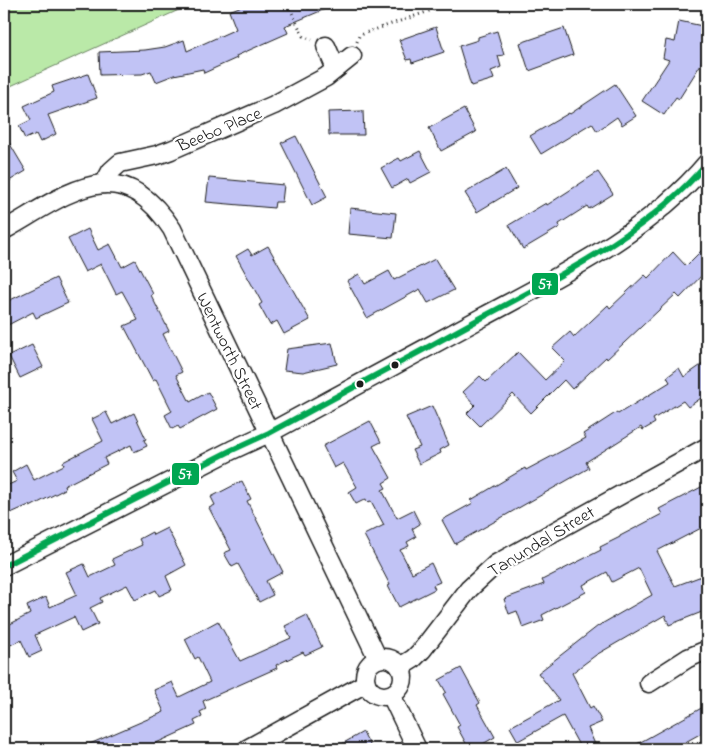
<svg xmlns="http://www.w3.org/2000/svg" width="711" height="753" viewBox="0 0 711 753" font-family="'Indie Flower',sans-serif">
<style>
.green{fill:#bae9a8;stroke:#6b8262}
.building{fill:#c1c3f5;stroke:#1c1c1c}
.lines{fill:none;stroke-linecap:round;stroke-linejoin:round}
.street-casing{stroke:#1c1c1c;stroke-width:21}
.path{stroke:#1c1c1c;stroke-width:3;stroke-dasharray:1 4;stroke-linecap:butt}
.street{stroke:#fff;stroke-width:18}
.bus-1-casing{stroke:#fff;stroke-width:10}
.bus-1{stroke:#00a651;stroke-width:6}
.bus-dot{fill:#1c1c1c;stroke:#fff;stroke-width:2}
.labels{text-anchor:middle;stroke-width:4.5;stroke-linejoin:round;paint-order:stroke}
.street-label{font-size:18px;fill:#1c1c1c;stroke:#fff}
.line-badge{stroke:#fff;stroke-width:2}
.badge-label{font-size:14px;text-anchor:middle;font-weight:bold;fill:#fff}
</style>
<rect width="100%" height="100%" fill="#fff"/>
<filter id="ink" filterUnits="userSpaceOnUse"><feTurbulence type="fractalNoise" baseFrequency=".02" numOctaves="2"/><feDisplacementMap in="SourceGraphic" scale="10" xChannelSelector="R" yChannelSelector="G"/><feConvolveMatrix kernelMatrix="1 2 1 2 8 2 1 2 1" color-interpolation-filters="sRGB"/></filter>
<g filter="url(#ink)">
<polygon class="green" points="4,4 192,4 4,89"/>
<g class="building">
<polygon points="247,4 337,4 285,26 288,33 236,56 237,58 204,73 203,69 174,75 156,82 151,71 142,74 100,75 99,52 145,50 165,47 184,40 187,51 236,29 229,11"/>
<polygon points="679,21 707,27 707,33 701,64 679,99 676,97 664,115 642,101 669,60 663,58 666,40 675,42"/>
<polygon points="436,27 444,52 412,63 411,59 407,60 399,40"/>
<polygon points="564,28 573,55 529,71 520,43"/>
<polygon points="497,31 504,55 498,56 501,67 491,71 494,79 471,86 459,46 478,40 478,37"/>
<polygon points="88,74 97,98 48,115 56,134 40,142 36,134 25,139 19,126 31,120 24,106 54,92 52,86"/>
<polygon points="615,84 636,116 622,125 617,117 597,131 592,123 541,154 530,136 569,113 570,114"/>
<polygon points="464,109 476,132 441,151 429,128"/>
<polygon points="363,111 364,135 329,135 328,112"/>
<polygon points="4,134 26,171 4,184"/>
<polygon points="296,136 327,197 312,205 281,143"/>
<polygon points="420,151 431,172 410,183 408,179 392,188 381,168 399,158 401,161"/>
<polygon points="506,169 517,188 477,212 465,193"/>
<polygon points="598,172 613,194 589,209 587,206 559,224 560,227 523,249 509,225 546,203 547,205"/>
<polygon points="209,178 284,185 282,202 275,202 274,208 206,202"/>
<polygon points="350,208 396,213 393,238 348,234"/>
<polygon points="88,229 98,250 110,244 122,267 135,260 153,294 151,295 169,331 163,334 182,372 176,375 190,402 208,392 217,409 180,429 178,426 172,429 165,415 172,411 156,379 153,381 124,326 138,320 122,291 116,294 101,264 85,272 68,239"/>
<polygon points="707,245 707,270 680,298 676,294 607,359 606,357 572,389 564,380 531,413 513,394 480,426 467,413 475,405 463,392 480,376 486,382 518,352 545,380 565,361 552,348 570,332 574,337 608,305 610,308 645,275 648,278 673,252 686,266"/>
<polygon points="268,246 310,320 284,334 277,321 270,325 259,305 262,303 236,256 248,249 252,255"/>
<polygon points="435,259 454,290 428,303 420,289 367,318 347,281 359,274 365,284 389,271 394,280"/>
<polygon points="56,278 68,303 36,318 33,312 4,327 4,303"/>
<polygon points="332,343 337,364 303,372 284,370 287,349"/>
<polygon points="32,345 43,367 20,378 9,356"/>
<polygon points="707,361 707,394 688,407 683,401 653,419 655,423 643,430 641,427 586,462 589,468 455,544 442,520 473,503 471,500 525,468 526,470 586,438 583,434 617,412 618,414 670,382 667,377 679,368 684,377"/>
<polygon points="432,406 449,445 440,450 441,453 419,464 412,450 420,447 406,417"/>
<polygon points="106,412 112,424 134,413 146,439 144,440 147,446 134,452 131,445 104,458 107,464 64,486 65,489 30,507 29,505 4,516 4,487 17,481 12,472 26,464 34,480 64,465 63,462 103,441 92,419"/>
<polygon points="370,421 381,442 373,446 391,478 383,483 386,488 382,490 397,518 413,510 420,524 412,529 416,537 407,542 409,546 400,550 412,573 431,563 440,582 433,585 435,589 399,607 388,586 390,585 364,535 384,525 371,501 367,502 366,499 356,504 349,492 357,487 343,463 334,468 323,446"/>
<polygon points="242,481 251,499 247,501 283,572 266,581 273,595 259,602 238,564 232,567 224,553 231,550 209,508 215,505 211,497"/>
<polygon points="707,484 707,525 657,551 675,586 707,574 707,610 669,625 665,615 596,655 572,673 590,708 593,706 602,722 588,728 597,749 581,749 563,716 518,741 510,727 559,700 538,673 598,626 652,595 639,568 612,582 607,572 583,585 586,592 542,615 544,620 523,628 517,611 509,614 504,599 544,584 542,580 601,550 600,547 620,537 620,536 662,514 659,509"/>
<polygon points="167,528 186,565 166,576 172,590 159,596 156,590 135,600 127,585 100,598 102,602 90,608 98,624 81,632 74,617 35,635 42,651 29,657 21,640 4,648 4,627 30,614 27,606 46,597 50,607 77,595 66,572 84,564 90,577 115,565 112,559 142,545 139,539 152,532 153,535"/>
<polygon points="307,615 322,647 305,655 303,652 276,665 277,668 203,701 206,709 200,712 202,717 194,721 196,725 154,744 157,749 78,749 164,712 154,690 172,682 179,697 210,682 198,657 195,659 185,639 218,621 240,661 291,638 285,626"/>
<polygon points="461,668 480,703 477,705 495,737 474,749 469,749 457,727 460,725 443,694 446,692 439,680"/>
<polygon points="707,705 707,730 673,749 628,749"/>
<polygon points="363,732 372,749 333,749"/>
</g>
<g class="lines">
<defs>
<g id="street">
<polyline points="326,46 336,69"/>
<polyline points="104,184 111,171 120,163 157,155 171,150 274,105 326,77 352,56"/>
<path d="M4,230C68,194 119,148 172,229L378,659"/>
<path d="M4,566L232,450L269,433C341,394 412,356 483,317C563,274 648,233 707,163"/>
<circle cx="384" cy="677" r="19"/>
<polyline points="400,667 413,659 422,650 469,589 496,564 707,447"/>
<polyline points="649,683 688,658 707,650"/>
<polyline points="391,695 417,749"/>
<polyline points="247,749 366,683"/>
</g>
</defs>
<use href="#street" class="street-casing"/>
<g class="path">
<polyline points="288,4 303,36 312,40"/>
<polyline points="357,42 359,36 365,33 450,4"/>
</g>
<use href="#street" class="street"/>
<defs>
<path id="bus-1" d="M4,566L232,450L269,433C341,394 412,356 483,317C563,274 648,233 707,163"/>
</defs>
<use href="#bus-1" class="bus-1-casing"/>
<use href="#bus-1" class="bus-1"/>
</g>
</g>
<g class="bus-dot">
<circle cx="395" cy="365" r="4.5"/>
<circle cx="360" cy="384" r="4.5"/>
</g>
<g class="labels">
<g class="street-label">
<text transform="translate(219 129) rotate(-23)" y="6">Beebo Place</text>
<text transform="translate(230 351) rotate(64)" y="6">Wentworth Street</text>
<text transform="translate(541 541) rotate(-31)" y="6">Tanundal Street</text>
</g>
</g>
<g class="line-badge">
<rect x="531" y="272" width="28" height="24" rx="5" fill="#00a651"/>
<rect x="171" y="462" width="29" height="24" rx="5" fill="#00a651"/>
</g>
<g class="badge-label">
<text x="545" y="289">57</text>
<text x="185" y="479">57</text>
</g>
<rect width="711" height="753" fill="none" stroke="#fff" stroke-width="20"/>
<rect x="10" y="10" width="691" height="733" fill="none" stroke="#1c1c1c" stroke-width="2" filter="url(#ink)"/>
</svg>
